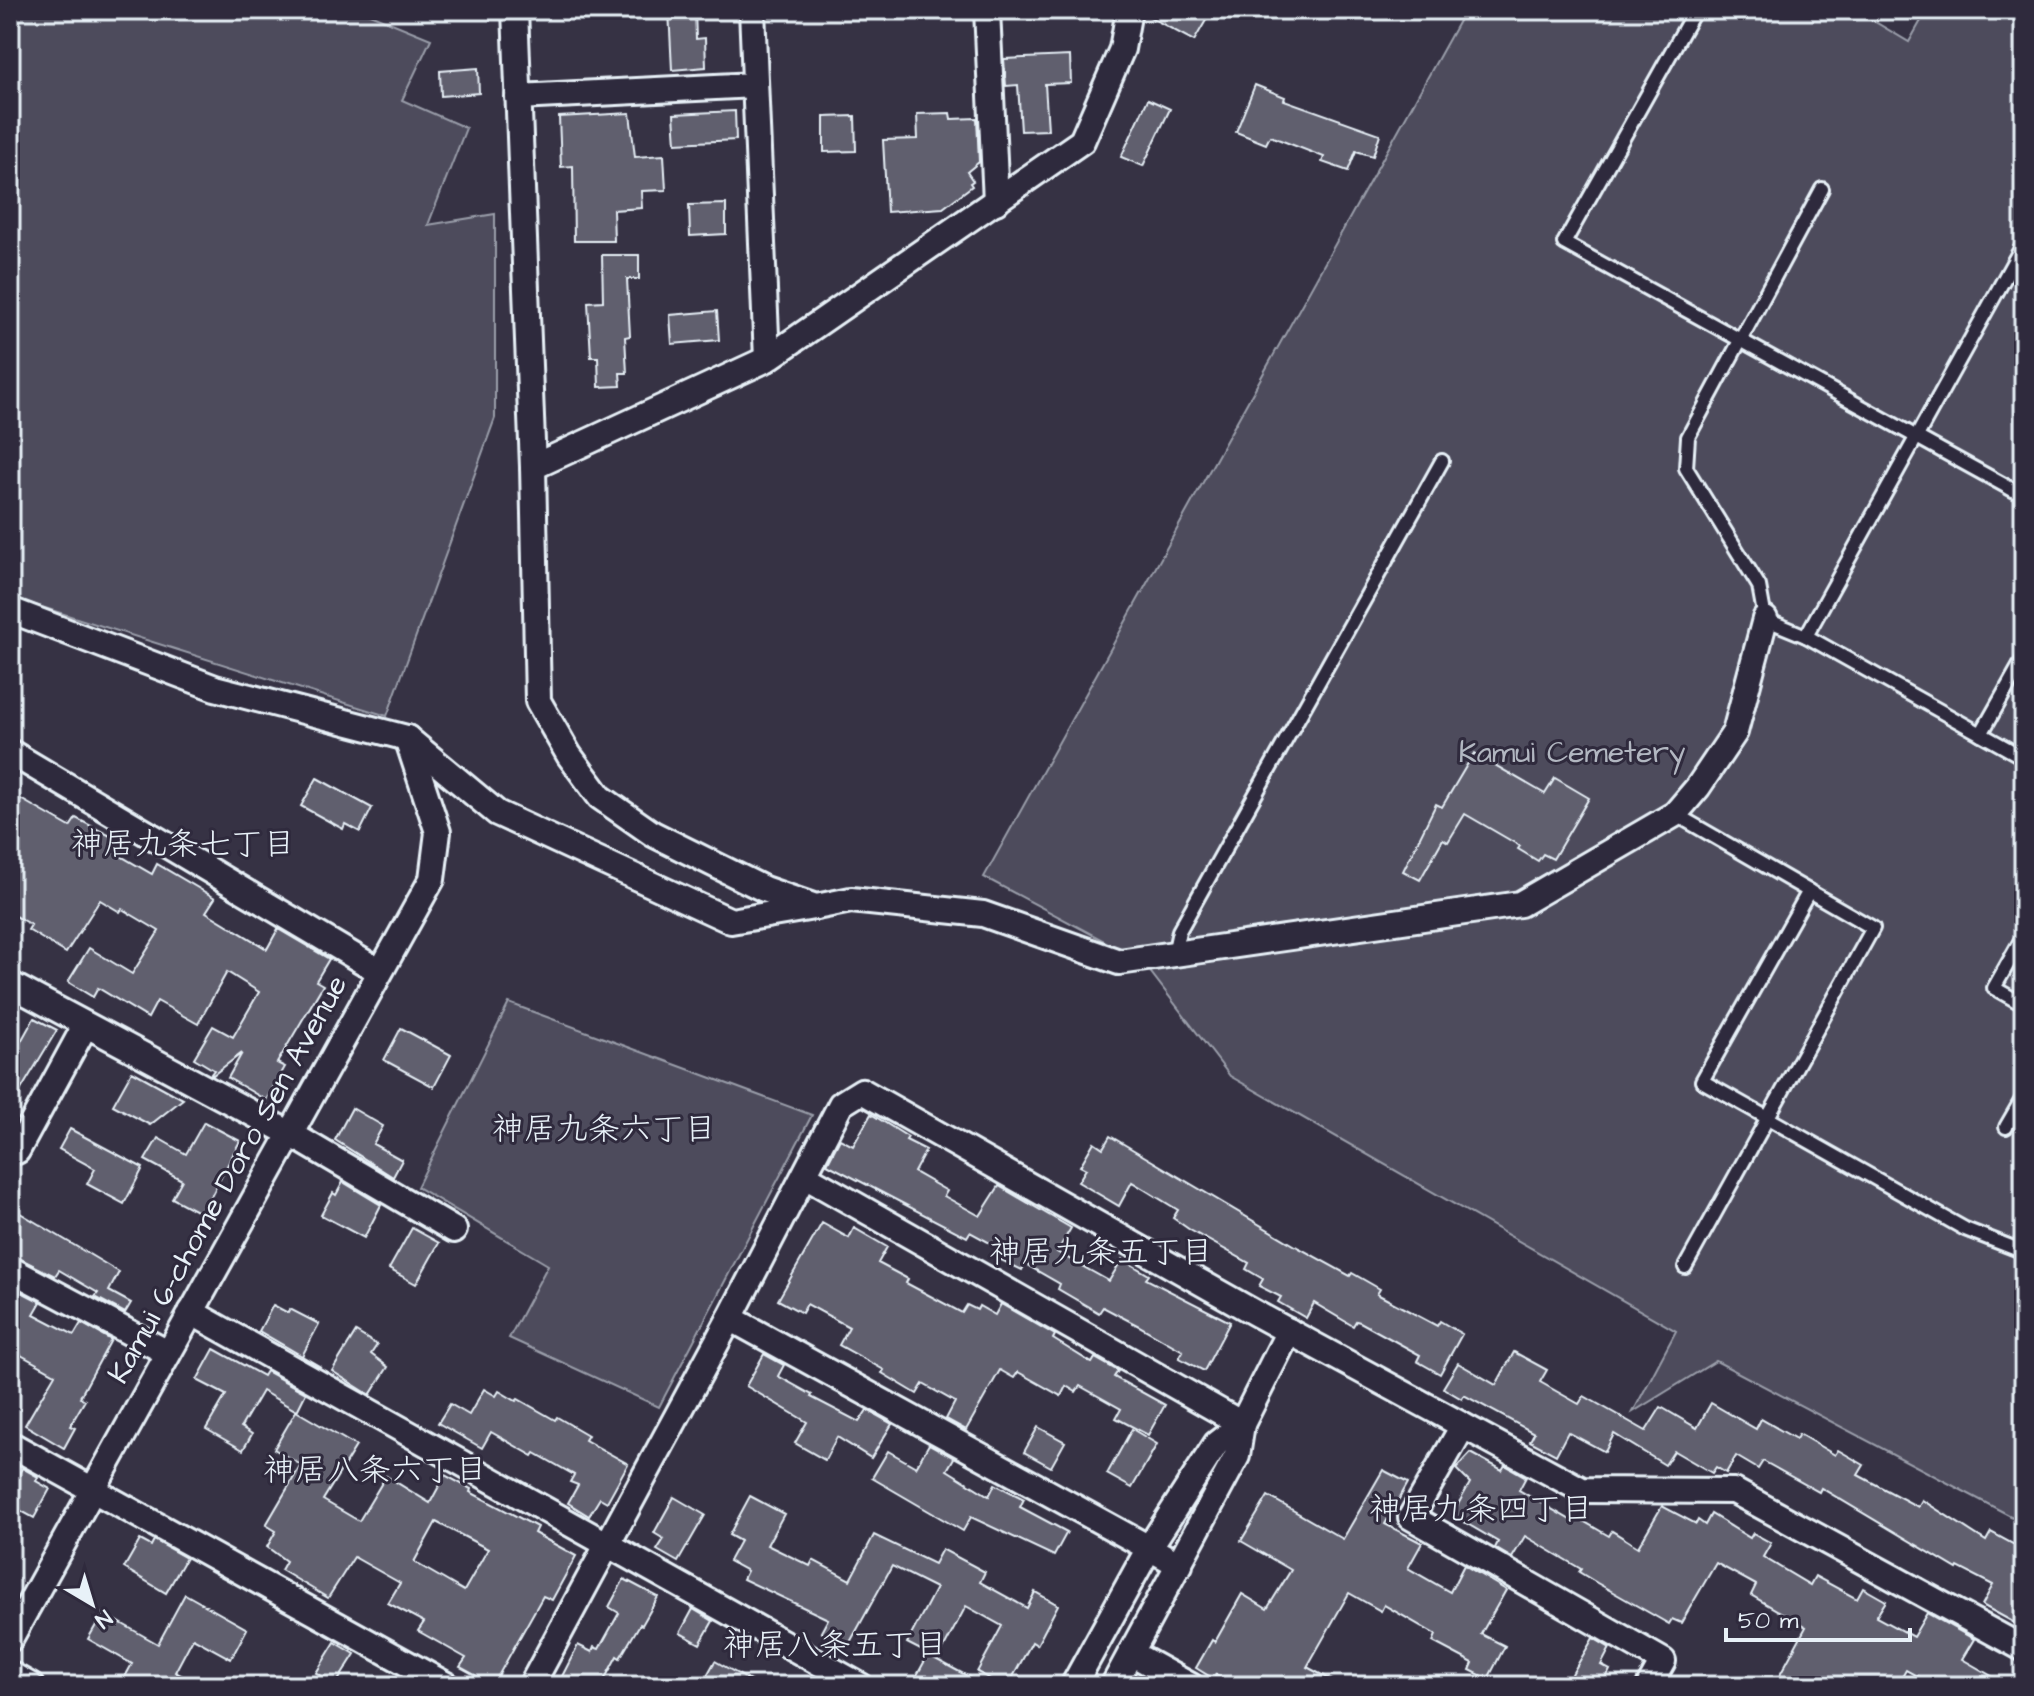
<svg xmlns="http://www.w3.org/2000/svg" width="2034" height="1696" viewBox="0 0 2034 1696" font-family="'Architects Daughter','Klee One',sans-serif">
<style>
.green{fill:#4d4b5c;stroke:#9a9eaa;stroke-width:2}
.building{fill:#605e6e;stroke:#e8f1f8;stroke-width:2;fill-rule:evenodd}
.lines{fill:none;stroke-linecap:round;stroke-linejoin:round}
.service-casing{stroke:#e8f1f8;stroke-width:18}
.minor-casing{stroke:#e8f1f8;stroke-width:30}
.service{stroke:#2f2a3d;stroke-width:12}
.minor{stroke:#2f2a3d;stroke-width:24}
.labels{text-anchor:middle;stroke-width:6;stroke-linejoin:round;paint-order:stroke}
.park-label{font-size:30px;fill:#b2b7c1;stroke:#2f2a3d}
.street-label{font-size:30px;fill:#e8f1f8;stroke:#2f2a3d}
.neighbourhood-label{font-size:32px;fill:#e8f1f8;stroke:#2f2a3d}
</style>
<rect width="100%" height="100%" fill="#363244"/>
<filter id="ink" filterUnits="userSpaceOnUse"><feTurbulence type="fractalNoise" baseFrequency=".0125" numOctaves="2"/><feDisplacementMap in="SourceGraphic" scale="16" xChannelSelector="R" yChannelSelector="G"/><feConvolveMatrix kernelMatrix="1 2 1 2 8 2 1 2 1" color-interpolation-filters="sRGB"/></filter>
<g filter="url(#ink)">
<g class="green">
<polygon points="10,10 360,10 431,39 402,100 466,128 428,225 495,214 495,418 387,716 10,597"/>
<polygon points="1465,10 1855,10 1909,42 1927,10 2000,10 2024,23 2024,1523 1716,1361 1633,1412 1676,1331 1230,1076 1142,961 984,877"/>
<polygon points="509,1003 812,1115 659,1407 509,1338 548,1265 417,1187"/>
</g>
<g class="building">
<polygon points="669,10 695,10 696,39 705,38 706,67 672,70"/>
<polygon points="1144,10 1212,10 1194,41 1144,14"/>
<polygon points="1070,56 1071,83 1045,84 1048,130 1021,131 1018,85 1006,86 1004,59"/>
<polygon points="478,68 479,93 441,96 440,71"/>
<polygon points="1255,85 1285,97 1284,100 1380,134 1373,156 1356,151 1348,171 1322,162 1324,157 1270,136 1266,144 1236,132"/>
<polygon points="1148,99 1170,109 1143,166 1121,157"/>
<polygon points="735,111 736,140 676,143 674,114"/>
<polygon points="630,113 635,157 664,155 666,190 641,191 642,208 613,210 614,241 574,241 573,166 561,167 559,117"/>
<polygon points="950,113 951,119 977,118 979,162 967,172 973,181 970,183 972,186 943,208 887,212 883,140 918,139 917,114"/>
<polygon points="855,116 856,151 824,152 824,117"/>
<polygon points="726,204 726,234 690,236 689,205"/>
<polygon points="602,255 639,255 639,279 627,279 630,336 625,337 627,373 620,373 621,386 599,387 598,357 591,357 588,302 603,301"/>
<polygon points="717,311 719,340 672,344 670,315"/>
<polygon points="1474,753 1545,794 1555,778 1589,798 1553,859 1543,854 1538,861 1518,849 1520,846 1465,814 1448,842 1443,839 1420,880 1403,871 1436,804 1442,807"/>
<polygon points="317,778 372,808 360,832 345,824 343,829 301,806"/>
<polygon points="10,793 70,827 76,818 120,841 114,852 152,874 157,864 215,898 206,912 267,949 278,929 329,959 316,981 323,985 277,1063 285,1067 266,1100 228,1078 242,1053 213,1075 211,1074 214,1070 194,1058 213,1026 233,1037 259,992 227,972 198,1024 157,1001 148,1018 98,988 93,997 68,982 89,948 132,974 159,931 122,909 120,912 100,900 66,953 28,930 31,925 10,913"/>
<polygon points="34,1018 57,1030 10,1108 10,1061"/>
<polygon points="401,1028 451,1055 434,1087 384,1060"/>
<polygon points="132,1071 183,1099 150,1125 113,1105"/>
<polygon points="352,1108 383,1126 373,1144 402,1160 393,1177 335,1140"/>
<polygon points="871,1114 908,1137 906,1140 926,1150 914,1172 947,1191 944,1196 980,1216 999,1186 1071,1228 1057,1252 1109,1281 1122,1259 1149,1275 1146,1279 1230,1322 1204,1371 1179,1358 1183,1351 1139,1326 1103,1307 1099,1313 1058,1289 1060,1284 1025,1264 1022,1270 999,1259 1003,1250 970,1232 967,1237 827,1164 840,1139 853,1146"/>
<polygon points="204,1122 240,1141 202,1214 172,1198 182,1180 145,1160 158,1138 186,1154"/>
<polygon points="70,1129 143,1168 124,1204 87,1184 95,1169 59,1149"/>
<polygon points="1110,1136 1299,1248 1350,1276 1352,1273 1380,1289 1377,1294 1437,1326 1440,1321 1462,1334 1440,1374 1417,1361 1420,1355 1360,1322 1356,1321 1353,1326 1314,1303 1306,1318 1278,1302 1281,1297 1259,1286 1263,1279 1246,1269 1249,1263 1190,1230 1173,1218 1178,1210 1132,1182 1119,1206 1078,1182 1086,1169 1080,1166 1094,1142 1103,1148"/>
<polygon points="343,1182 381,1205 364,1238 321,1215 333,1193 336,1195"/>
<polygon points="10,1207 119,1272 109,1291 131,1303 125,1313 95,1297 98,1293 59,1270 55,1276 10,1254"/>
<polygon points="822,1223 849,1238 854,1228 887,1247 878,1263 908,1279 906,1283 962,1313 967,1305 977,1310 979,1306 995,1315 1001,1304 1055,1335 1053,1339 1092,1363 1095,1358 1118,1371 1114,1377 1165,1405 1148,1435 1116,1418 1121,1409 1080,1386 1076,1392 1066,1386 1061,1396 1018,1372 1014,1378 1000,1370 966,1430 946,1419 955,1402 923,1384 917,1394 882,1373 884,1370 839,1345 849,1327 807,1304 802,1313 778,1300"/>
<polygon points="412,1228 439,1243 416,1284 389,1269"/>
<polygon points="10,1286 41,1302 34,1314 74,1335 81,1323 111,1340 80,1397 85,1400 70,1426 75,1428 64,1448 25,1425 55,1374 10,1349"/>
<polygon points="273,1305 288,1313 290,1309 319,1324 302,1356 321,1367 259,1331"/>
<polygon points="356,1332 377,1345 371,1354 388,1367 370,1395 332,1371"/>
<polygon points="214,1349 263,1376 266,1371 306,1393 297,1411 262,1391 241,1427 252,1434 243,1450 206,1429 226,1395 197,1380"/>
<polygon points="1514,1352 1547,1370 1540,1382 1579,1404 1584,1396 1646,1431 1661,1407 1697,1428 1711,1403 1756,1429 1761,1419 1796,1439 1799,1434 1835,1455 1838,1450 1864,1465 1858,1475 1918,1507 1922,1500 1986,1541 1991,1532 2024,1550 2024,1628 1982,1605 1993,1585 1958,1567 1957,1569 1821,1488 1819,1492 1763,1461 1758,1469 1736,1456 1726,1473 1716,1467 1712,1473 1674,1451 1665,1465 1614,1434 1605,1452 1568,1432 1556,1455 1530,1441 1534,1433 1464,1395 1462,1399 1443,1388 1458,1363 1496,1385"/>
<polygon points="764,1354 784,1365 778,1376 812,1395 811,1397 859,1422 867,1410 892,1424 871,1458 837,1437 825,1460 795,1443 807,1422 746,1386"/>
<polygon points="484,1389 496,1396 499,1391 516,1401 518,1399 555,1420 557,1417 588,1435 585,1440 628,1464 607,1502 600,1498 589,1516 568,1503 578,1485 570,1482 574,1475 535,1453 533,1456 491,1432 482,1448 438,1423 450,1404 469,1415"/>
<path d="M296,1411L356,1446L323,1500L359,1521L386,1476L430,1503L445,1475L471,1489L470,1492L537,1527L534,1533L576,1556L552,1600L543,1596L493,1685L460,1667L466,1658L418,1631L424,1622L388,1603L400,1583L354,1557L328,1598L281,1570L286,1561L267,1547L276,1531L266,1525L301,1465L274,1449ZM436,1522L488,1549L464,1591L414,1562Z"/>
<polygon points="1038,1427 1065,1442 1051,1467 1024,1452"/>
<polygon points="1132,1429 1157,1444 1132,1488 1107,1474"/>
<polygon points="929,1444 954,1458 947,1470 989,1496 995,1484 1024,1499 1020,1507 1067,1532 1054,1556 971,1517 963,1531 872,1478 888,1451 916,1467"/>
<polygon points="1471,1453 1502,1470 1505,1465 1526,1477 1519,1490 1574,1522 1576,1517 1609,1536 1612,1531 1638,1547 1662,1506 1696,1524 1698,1520 1705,1525 1711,1514 1750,1538 1753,1533 1771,1543 1763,1557 1810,1585 1815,1576 1857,1599 1863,1588 1886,1601 1876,1617 1913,1637 1927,1613 1974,1639 1962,1659 2009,1686 1935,1686 1906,1670 1897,1686 1774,1686 1806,1627 1751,1595 1756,1585 1716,1563 1681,1623 1672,1619 1669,1624 1597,1583 1579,1572 1581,1569 1525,1536 1512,1558 1495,1548 1498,1542 1452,1515 1470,1483 1456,1469"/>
<polygon points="22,1468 38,1477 36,1481 50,1489 34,1518 10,1505 10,1490"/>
<polygon points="1383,1470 1408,1483 1385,1524 1422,1543 1408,1568 1450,1592 1464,1565 1506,1590 1481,1634 1505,1646 1488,1679 1470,1670 1473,1663 1433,1642 1436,1635 1384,1605 1381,1611 1349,1593 1307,1667 1343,1686 1232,1686 1216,1675 1214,1679 1196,1668 1212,1640 1215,1642 1242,1594 1267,1609 1291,1570 1241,1541 1268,1496 1343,1539"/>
<polygon points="750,1496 784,1514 767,1545 810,1566 813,1560 850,1580 874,1535 934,1564 942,1549 985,1572 980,1582 1027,1608 1035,1592 1058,1605 1037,1645 1032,1642 1008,1686 1003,1686 977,1672 1002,1626 966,1606 938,1659 907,1643 936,1588 892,1566 848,1646 821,1632 828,1619 743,1579 747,1571 729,1561 740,1541 729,1535"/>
<polygon points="674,1497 705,1515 678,1562 657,1550 664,1539 654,1533"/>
<polygon points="140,1540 151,1546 154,1540 186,1558 166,1593 124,1568"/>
<polygon points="624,1579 658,1597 642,1625 640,1624 620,1658 617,1656 601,1686 557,1686 578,1645 592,1652 594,1647 599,1649 619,1613 609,1607"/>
<polygon points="185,1594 247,1629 231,1659 193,1638 175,1672 202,1686 120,1686 132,1664 88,1639 103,1613 158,1644"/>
<polygon points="693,1609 713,1621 700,1644 680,1633"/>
<polygon points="1593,1638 1610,1648 1601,1665 1610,1670 1602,1686 1565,1686"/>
<polygon points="335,1642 355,1654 336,1684 316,1673"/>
<polygon points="928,1655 986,1686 911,1686"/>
<polygon points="715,1661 759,1686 701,1686"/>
</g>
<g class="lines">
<defs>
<g id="service">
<polyline points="1695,10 1564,243 2024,496"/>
<polyline points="1822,189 1688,437 1686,468 1759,586 1765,619 1806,636 2024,758"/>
<polyline points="1806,636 2024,243"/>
<polyline points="1981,734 2024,658"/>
<polyline points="1675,814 1873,928 1685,1267"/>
<polyline points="1809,891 1702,1081 1965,1229 2024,1252"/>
<polyline points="2024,935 1994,988 2024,1005"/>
<polyline points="1174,954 1179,931 1442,461"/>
<polyline points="2006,1127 2024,1096"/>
</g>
<g id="minor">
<polyline points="515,10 533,467 538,701 569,755 600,797 653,834 764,889 816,907 851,900 983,914 1119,962 1520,904 1675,814 1698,787 1735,732 1765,619"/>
<polyline points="752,10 767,359"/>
<polyline points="987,10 996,202"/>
<polyline points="518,97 755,85"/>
<polyline points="533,467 767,359 1082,141 1122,49 1129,10"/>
<polyline points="10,610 215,688 407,738 497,813 731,921 814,907"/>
<polyline points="10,752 379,971"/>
<polyline points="10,984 289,1133 454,1230"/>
<polyline points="10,1148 17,1151 85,1026"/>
<polyline points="805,1176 1242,1424"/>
<polyline points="10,1269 168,1353"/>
<polyline points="191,1312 861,1686"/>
<polyline points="730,1318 1180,1565"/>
<polyline points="1463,1426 1411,1517 1663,1661 1649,1686"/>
<polyline points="10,1444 448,1686"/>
<polyline points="10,1639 432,879 438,832 407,738"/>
<polyline points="1131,1653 1191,1686"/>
<polyline points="10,1674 31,1686"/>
<polyline points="531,1686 730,1318 841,1104 862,1091 1255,1313 1582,1490 1734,1491 2024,1649"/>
<polyline points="1073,1686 1149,1548 1216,1444 1242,1424"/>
<polyline points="1113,1686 1237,1456 1242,1424 1289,1331"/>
</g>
</defs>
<use href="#service" class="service-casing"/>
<use href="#minor" class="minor-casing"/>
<use href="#service" class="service"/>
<use href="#minor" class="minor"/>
</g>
</g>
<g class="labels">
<g class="park-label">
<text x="1572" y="762">Kamui Cemetery</text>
</g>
<g class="street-label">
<text transform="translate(227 1179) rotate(-61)" y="10">Kamui 6-chome Doro Sen Avenue</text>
</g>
<g class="neighbourhood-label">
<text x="183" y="854">神居九条七丁目</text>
<text x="604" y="1139">神居九条六丁目</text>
<text x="1101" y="1262">神居九条五丁目</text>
<text x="375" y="1480">神居八条六丁目</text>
<text x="1481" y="1519">神居九条四丁目</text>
<text x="835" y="1655">神居八条五丁目</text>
</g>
</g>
<rect width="2034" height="1696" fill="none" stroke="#2f2a3d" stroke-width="40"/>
<rect x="20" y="20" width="1994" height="1656" fill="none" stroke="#e8f1f8" stroke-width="3" filter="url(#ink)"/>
<g transform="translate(92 1604) rotate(142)" stroke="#2f2a3d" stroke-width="6" paint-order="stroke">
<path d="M0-6L14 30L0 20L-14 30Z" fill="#e8f1f8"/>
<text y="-12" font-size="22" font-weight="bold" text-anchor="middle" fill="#e8f1f8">N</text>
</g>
<path d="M1726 1628v12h184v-12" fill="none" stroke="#e8f1f8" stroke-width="4"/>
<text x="1738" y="1628" font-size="24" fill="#e8f1f8" stroke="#2f2a3d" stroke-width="6" paint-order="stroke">50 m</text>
</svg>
